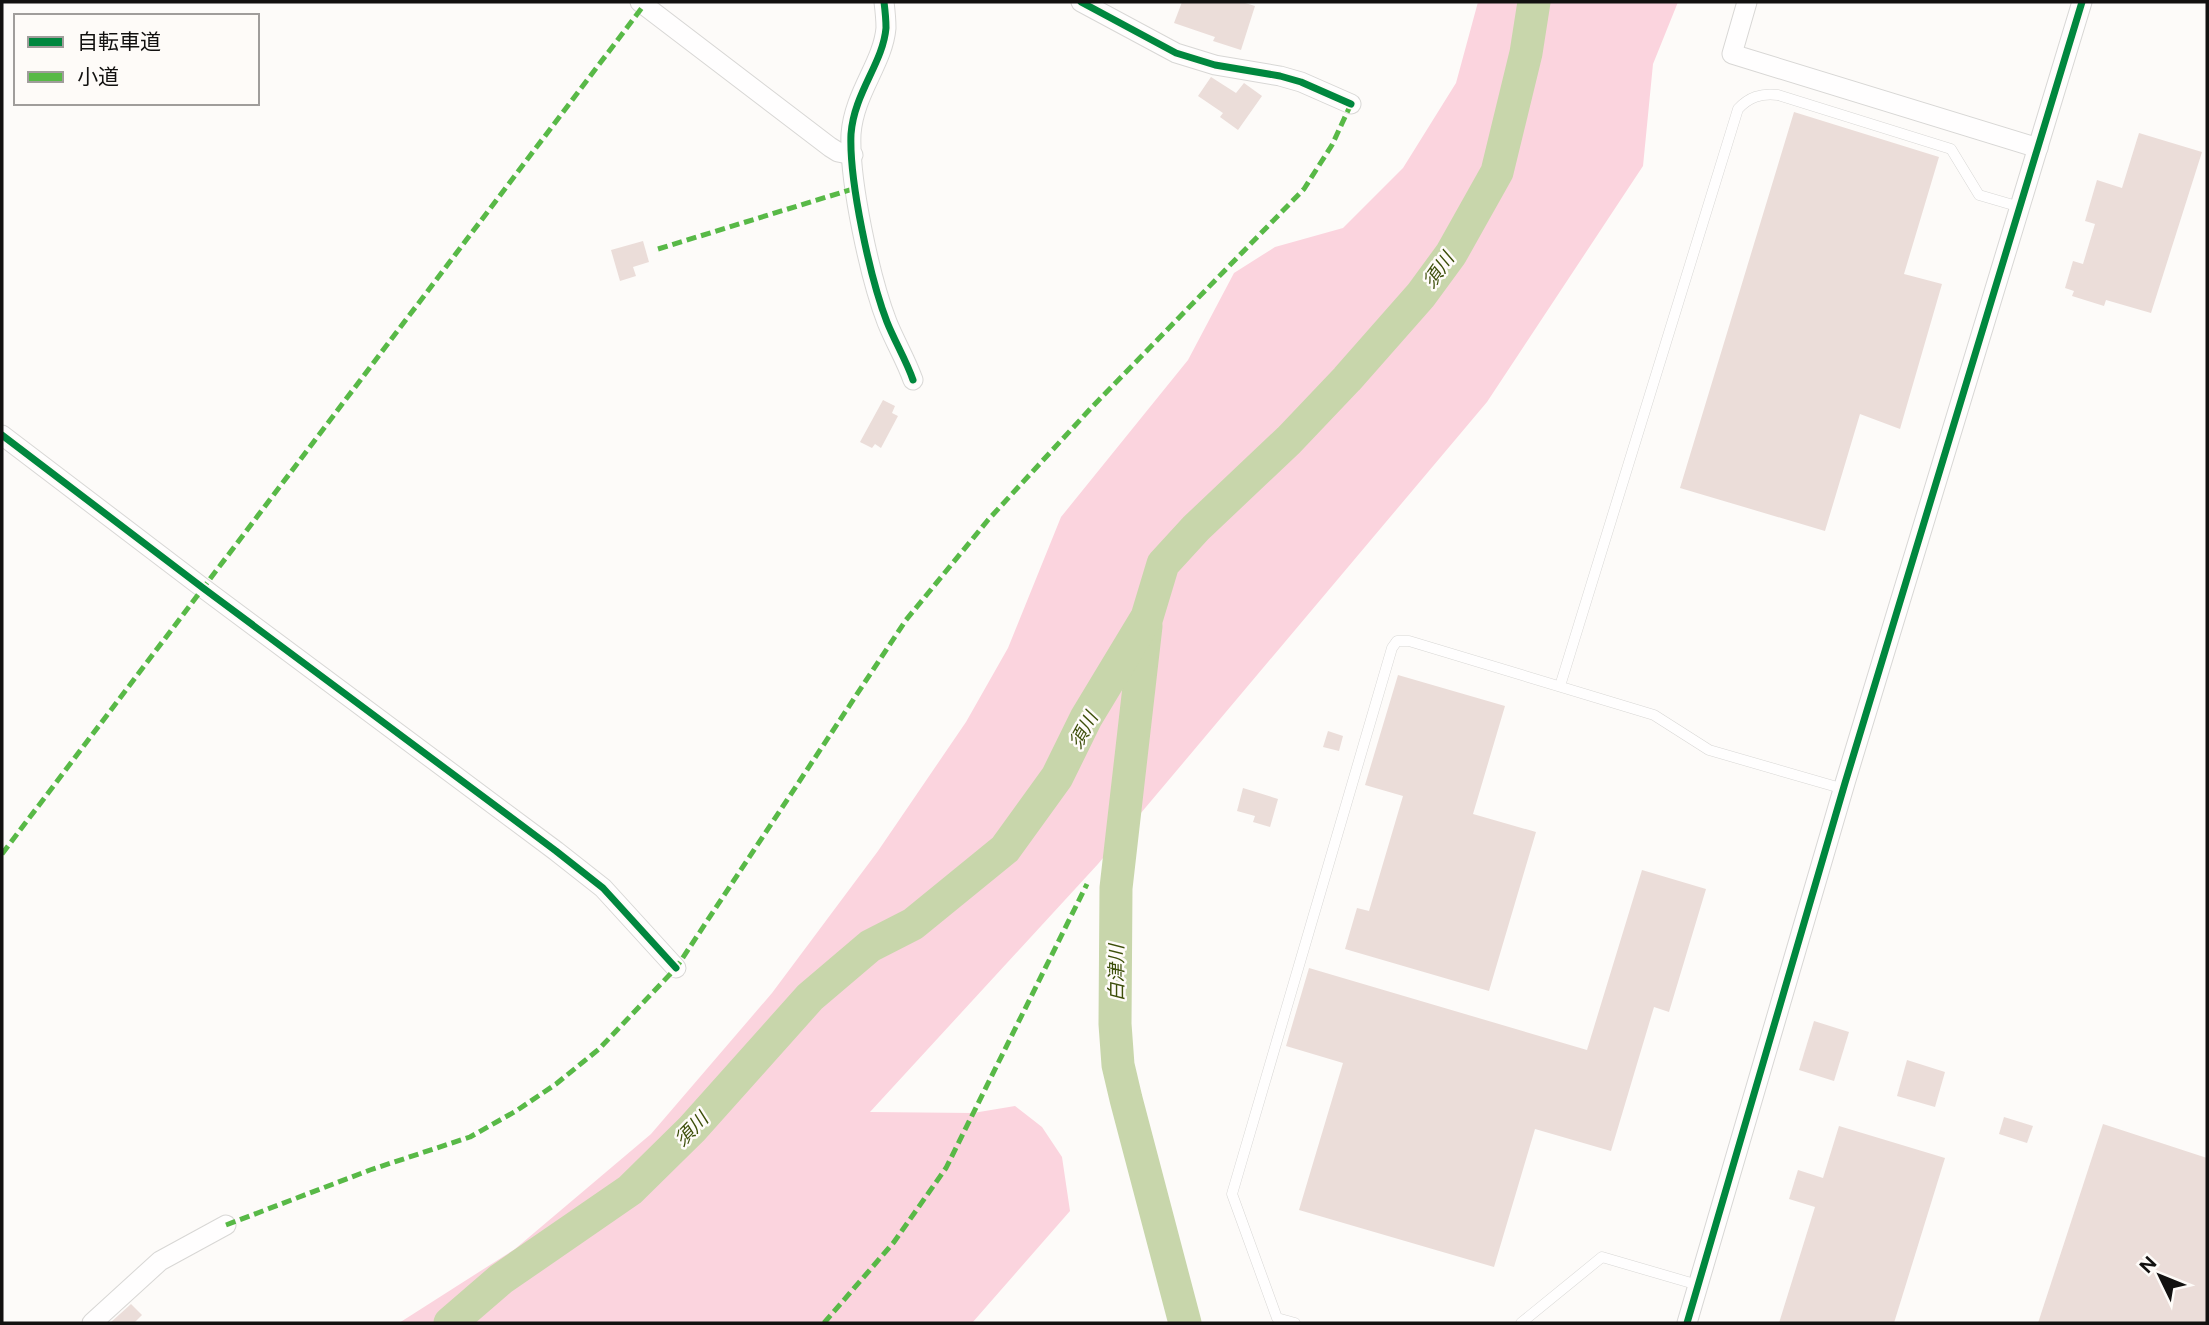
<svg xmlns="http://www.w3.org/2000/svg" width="2209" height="1325" viewBox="0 0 2209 1325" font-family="Figtree,'Noto Sans JP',sans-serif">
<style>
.forest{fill:#fbd4de}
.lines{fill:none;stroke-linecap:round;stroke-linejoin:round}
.river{stroke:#c8d6ab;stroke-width:33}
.building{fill:#ebddd9}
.service-casing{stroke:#d8d7d5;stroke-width:11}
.minor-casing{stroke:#d8d7d5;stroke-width:21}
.service{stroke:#fffefe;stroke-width:10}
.minor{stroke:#fffefe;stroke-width:19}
.quiet{stroke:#58b947;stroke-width:5;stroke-dasharray:10 5;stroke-linecap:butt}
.cycleway-casing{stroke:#fefbf8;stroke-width:11}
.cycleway{stroke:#00873e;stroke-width:7}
.labels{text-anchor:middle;stroke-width:5;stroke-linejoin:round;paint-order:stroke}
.water-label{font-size:19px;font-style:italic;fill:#3c4e09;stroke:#fefbf8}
</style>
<rect width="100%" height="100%" fill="#fdfbf9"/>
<polygon class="forest" points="1478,2 1678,2 1653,64 1643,166 1487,402 1098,864 870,1112 973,1113 1015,1106 1042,1127 1062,1157 1070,1211 972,1323 399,1323 515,1249 651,1134 772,993 878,851 966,722 1008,648 1061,517 1188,360 1234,273 1275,247 1343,228 1403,168 1456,83"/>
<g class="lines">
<g class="river">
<polyline points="1146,626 1116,888 1115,1024 1118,1065 1126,1099 1185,1323"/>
<polyline points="450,1323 501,1279 630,1190 692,1129 810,997 870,946 913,924 1005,849 1057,777 1086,718 1147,617 1163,564 1196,528 1289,440 1347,379 1421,295 1451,254 1497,172 1526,53 1534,2"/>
</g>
</g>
<g class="building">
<polygon points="1182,2 1242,2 1255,6 1241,50 1213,41 1215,37 1174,23"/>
<polygon points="1211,77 1236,93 1244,83 1262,96 1238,130 1220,117 1223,113 1198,96"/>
<polygon points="1794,112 1939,157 1904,274 1942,284 1900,429 1860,414 1825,531 1680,488"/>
<polygon points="2139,133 2202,152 2151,313 2106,300 2104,306 2072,296 2074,291 2065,288 2073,261 2083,264 2095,224 2085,221 2097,180 2122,188"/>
<polygon points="643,241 649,262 633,267 636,276 620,281 611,250"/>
<polygon points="883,400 895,406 892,413 898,416 881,448 875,444 872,448 860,442"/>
<polygon points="1398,675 1505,706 1473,814 1536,832 1489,991 1345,949 1357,908 1369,911 1403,796 1365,785"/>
<polygon points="1328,731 1343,736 1339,751 1323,747"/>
<polygon points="1243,788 1278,799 1270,827 1253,822 1255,816 1237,811"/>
<polygon points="1642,870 1706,889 1669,1012 1654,1007 1611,1151 1535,1129 1494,1267 1299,1210 1343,1063 1286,1046 1309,968 1587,1050"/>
<polygon points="1814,1021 1849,1032 1834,1081 1799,1070"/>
<polygon points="1907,1060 1945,1072 1935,1107 1897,1096"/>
<polygon points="2004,1117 2033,1126 2027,1143 1999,1134"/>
<polygon points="2103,1124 2207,1158 2207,1323 2038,1323"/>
<polygon points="1839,1126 1945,1158 1894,1323 1779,1323 1815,1207 1789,1199 1798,1170 1823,1178"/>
<polygon points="131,1304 142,1315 134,1323 110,1323"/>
</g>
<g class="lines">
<defs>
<g id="service">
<path d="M1560,686L1738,109C1749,97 1761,93 1778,95L1951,149L1979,195L2020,207"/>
<polyline points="1295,1323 1277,1318 1232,1194 1392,648 1397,641 1409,641 1654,715 1709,750 1844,789"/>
<polyline points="1521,1323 1602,1257 1698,1285"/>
</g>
<g id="minor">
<polyline points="640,2 830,147 838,152 853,155"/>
<path d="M884,2C885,10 886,20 886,28C883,63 854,93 851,134C849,181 870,278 887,322C895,342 906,360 913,380"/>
<polyline points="1081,2 1176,53 1215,65 1280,76 1301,82 1351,104"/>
<polyline points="1747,2 1732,54 2038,148"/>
<polyline points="2,435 203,588 556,851 603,888 676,968"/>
<polyline points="92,1323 160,1261 226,1225"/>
<polyline points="1687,1323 1845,783 2082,2"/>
</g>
</defs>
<use href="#service" class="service-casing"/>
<use href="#minor" class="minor-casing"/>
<use href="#service" class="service"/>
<use href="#minor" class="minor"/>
<g class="quiet">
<polyline points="658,249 856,188"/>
<polyline points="2,854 644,5"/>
<polyline points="226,1225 370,1170 470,1137 516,1111 556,1084 599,1049 676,968 906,620 988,520 1092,407 1304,189 1332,145 1351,104"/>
<polyline points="824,1323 894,1242 946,1168 1087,884"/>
</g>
<defs>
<g id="cycleway">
<path d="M884,2C885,10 886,20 886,28C883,63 854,93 851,134C849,181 870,278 887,322C895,342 906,360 913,380"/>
<polyline points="1081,2 1176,53 1215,65 1280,76 1301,82 1351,104"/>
<polyline points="2,435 203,588 556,851 603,888 676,968"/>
<polyline points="1687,1323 1845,783 2082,2"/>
</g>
</defs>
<use href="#cycleway" class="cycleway-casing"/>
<use href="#cycleway" class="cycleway"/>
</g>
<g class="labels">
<g class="water-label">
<text transform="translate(1438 270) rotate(-55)" y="7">須川</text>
<text transform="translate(1083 730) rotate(-61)" y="7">須川</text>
<text transform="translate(1116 973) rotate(-90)" y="7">白津川</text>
<text transform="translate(691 1129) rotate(-46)" y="7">須川</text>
</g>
</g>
<rect width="2209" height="1325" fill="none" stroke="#121110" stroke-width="7"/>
<rect x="14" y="14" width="245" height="91" fill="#fefbf8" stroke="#a09d9b" stroke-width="2"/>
<rect x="28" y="37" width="35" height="10" fill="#00873e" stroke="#a09d9b" stroke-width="2"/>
<text x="77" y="49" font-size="21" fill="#121110">自転車道</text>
<rect x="28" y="72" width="35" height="10" fill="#58b947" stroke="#a09d9b" stroke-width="2"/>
<text x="77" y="84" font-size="21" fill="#121110">小道</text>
<g transform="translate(2160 1276) rotate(313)" stroke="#fefbf8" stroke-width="5" paint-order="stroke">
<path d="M0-5L12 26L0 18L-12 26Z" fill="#121110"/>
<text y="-10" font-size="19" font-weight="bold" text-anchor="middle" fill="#121110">N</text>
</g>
</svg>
